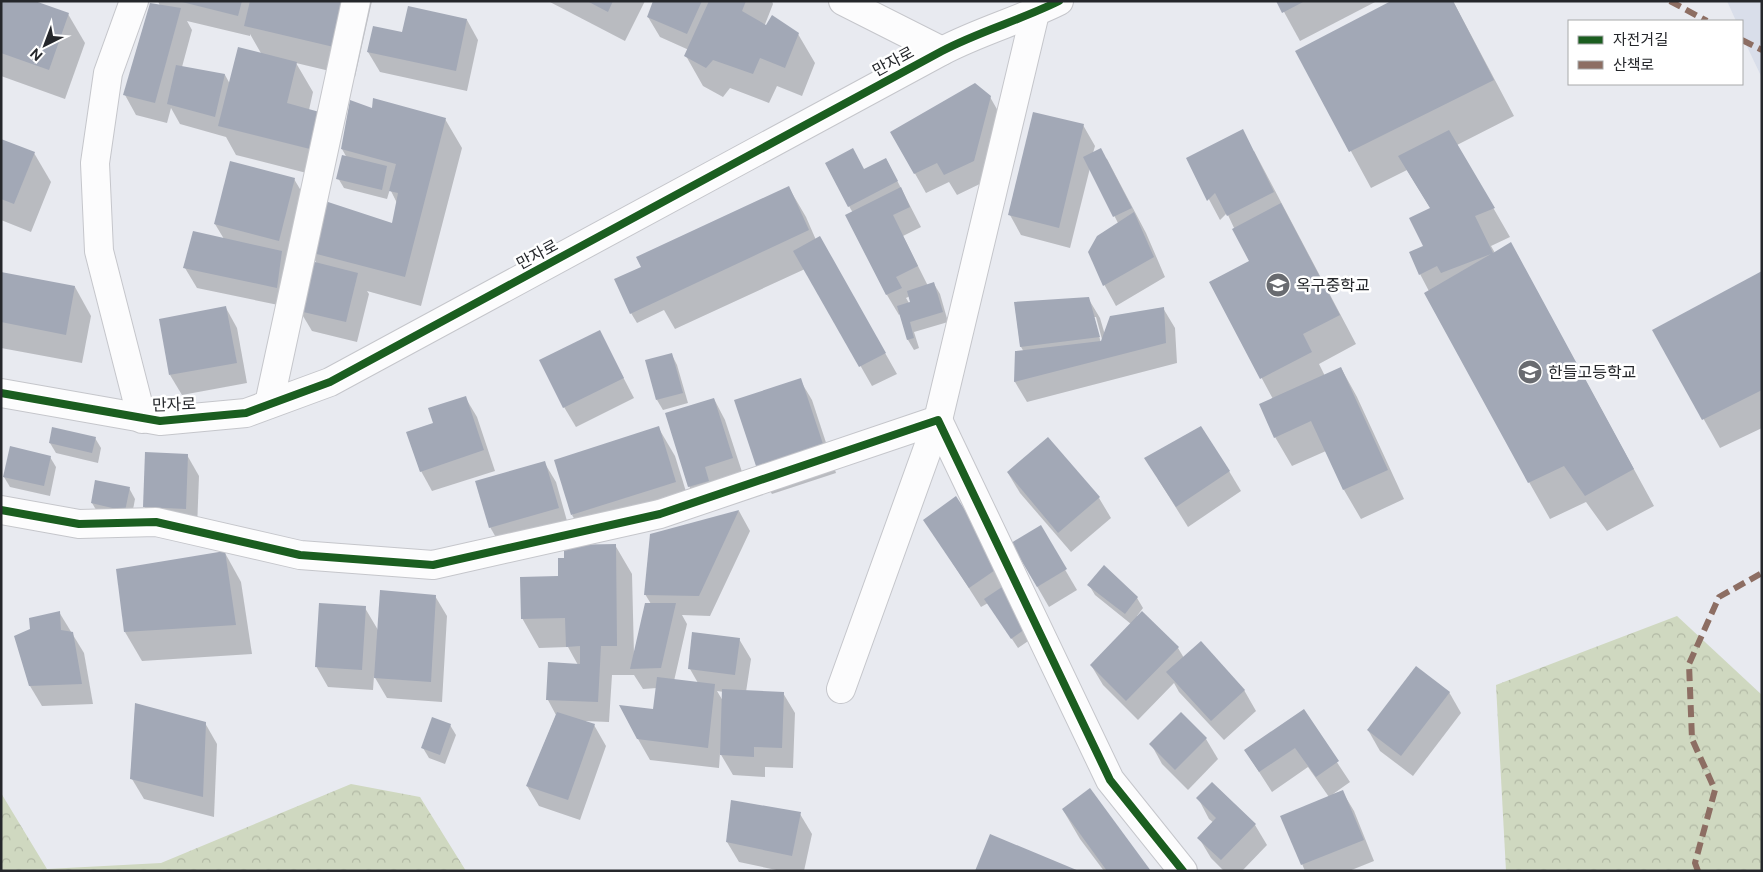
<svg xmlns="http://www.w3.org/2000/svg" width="1763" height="872" viewBox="0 0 1763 872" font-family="'Public Sans','Noto Sans KR',sans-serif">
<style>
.built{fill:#d9deea}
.forest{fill:url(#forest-crowns)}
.shadow{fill:#0003;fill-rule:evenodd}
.building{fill:#a2a8b6}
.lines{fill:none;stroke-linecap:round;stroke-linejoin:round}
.minor-casing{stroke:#c5c6cb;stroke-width:30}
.minor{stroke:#fcfcfd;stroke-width:28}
.quiet{stroke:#8d6e63;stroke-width:6;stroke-dasharray:12 6;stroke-linecap:butt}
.cycleway-casing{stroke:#fff;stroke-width:11}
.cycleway{stroke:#1b5e20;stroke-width:8}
.labels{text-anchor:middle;stroke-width:5;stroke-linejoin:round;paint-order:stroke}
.street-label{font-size:16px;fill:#25272b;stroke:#fff}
.poi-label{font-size:16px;fill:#25272b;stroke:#fff;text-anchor:start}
</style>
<defs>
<pattern id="forest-crowns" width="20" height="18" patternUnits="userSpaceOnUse" patternTransform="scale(1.25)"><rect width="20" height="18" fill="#cfd8c0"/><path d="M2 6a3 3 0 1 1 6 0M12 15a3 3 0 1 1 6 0" fill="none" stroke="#b2b9a5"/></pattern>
</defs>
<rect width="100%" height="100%" fill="#e8eaf0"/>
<polygon class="built" points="1727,1 1762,1 1762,78 1742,36 1742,21 1736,21"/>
<g class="forest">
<polygon points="1677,616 1762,695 1762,871 1506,871 1496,685"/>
<polygon points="351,784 420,797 466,871 1,871 1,793 47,869 161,863"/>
</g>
<g class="shadow">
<polygon points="1,1 68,14 85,43 65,99 1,76"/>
<path d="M158,1H372L355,77L296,63L313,92L309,110L330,179L236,155L226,137L180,124L171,108L167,123L136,115L125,95L160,6ZM187,21L250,36V34L262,55L230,84L225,75L182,67L192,30Z"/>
<polygon points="548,1 645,1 625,41"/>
<polygon points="655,1 772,1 773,4 764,27 798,34 815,63 802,96 777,86 769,103 730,88 723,97 703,86 686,56 689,50 660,37 648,17"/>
<polygon points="1278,1 1377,1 1300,41"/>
<polygon points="1393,1 1453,1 1514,116 1457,145 1510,237 1491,246 1495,253 1511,244 1654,506 1607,531 1586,502 1550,519 1529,482 1420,274 1431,209 1407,170 1371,188 1297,52"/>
<polygon points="467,20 478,40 467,91 380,72 368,52 403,34"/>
<polygon points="990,97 1002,118 986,181 957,195 949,182 926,193 892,133"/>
<polygon points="373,109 445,119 462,148 421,306 367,291 369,294 357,342 312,331 300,311 317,264 310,251 393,224 397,203 390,189 387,199 344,188 338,178 347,158 342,149"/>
<polygon points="1083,125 1095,146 1093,153 1107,159 1146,233 1165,277 1116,306 1105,286 1089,252 1118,223 1090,168 1070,248 1021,235 1010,215"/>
<polygon points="1,140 34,153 51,182 31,232 1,220"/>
<polygon points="1254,151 1356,344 1319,364 1325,376 1341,368 1357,397 1404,499 1361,519 1344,490 1326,451 1292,466 1275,437 1273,399 1210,282 1250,262 1227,213 1220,220 1187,158"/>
<path d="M886,159L921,227L903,236L928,286L934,284L940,294L948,322L914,332L919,348L914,350L908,340L900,314L899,315L887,295L847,216L853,213L849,206L864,171ZM910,296L912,303H909L906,298Z"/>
<polygon points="294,179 306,199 290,260 286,259 293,272 288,307 197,288 185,268 224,239 215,224"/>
<polygon points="789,188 806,217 816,240 820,238 897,374 872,386 805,269 675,329 664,310 637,323 631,313"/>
<polygon points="1,273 75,287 91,316 82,363 1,348"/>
<polygon points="1762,273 1762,428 1720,448 1654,331"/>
<path d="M1088,298L1100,318L1105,335L1163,308L1175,328L1177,363L1027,402L1015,382L1016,352H1024L1021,347L1016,303ZM1094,317H1096L1103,343H1101Z"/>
<polygon points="226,308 237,328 247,383 182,395 170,375"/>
<polygon points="599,331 634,398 576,427 564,407"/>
<polygon points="672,355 677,365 688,403 663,410 657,400"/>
<polygon points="800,380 812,400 836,473 772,494 760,474"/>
<polygon points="465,397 477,417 495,471 432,491 421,471 435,424"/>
<polygon points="714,399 725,420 744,478 701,506 689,486"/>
<polygon points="658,427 675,456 692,511 589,544 572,515"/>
<polygon points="95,438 101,448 98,463 56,453 50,443"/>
<polygon points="1048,438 1099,498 1111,518 1071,552 1020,493 1008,473"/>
<polygon points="187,455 199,476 197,529 156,527 144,506"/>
<polygon points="50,457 56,467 50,496 10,487 4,477"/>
<polygon points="544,462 556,482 569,528 502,548 490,527"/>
<polygon points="1229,471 1241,491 1188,527 1158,479"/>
<polygon points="129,488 135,499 131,520 98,513 92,503"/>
<polygon points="955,498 1037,635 1018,648 988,603 981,607 925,520"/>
<path d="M739,511L750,531L710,616L682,615L687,624L674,681L698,683L690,669L739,639L751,659L746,692L783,693L795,713L793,768L765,767V777L733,775L720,753L719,768L650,760L638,739L654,710L657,688L643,689L634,675H612L609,722L584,721L594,725L606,746L580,820L539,806L527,786L556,715L548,700L578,665L568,647L539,648L522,618L559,577L565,559L615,545L632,574L634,655L651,604L645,594L651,535ZM717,691L724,692L723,701Z"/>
<polygon points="1040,527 1077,590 1049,607 1012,543"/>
<polygon points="225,553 241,582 252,654 142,661 125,632"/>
<polygon points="1089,585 1137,598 1143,608 1137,616 1178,648 1184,658 1244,690 1256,711 1224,740 1179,692 1174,683 1138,720 1103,685 1091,665 1131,624 1095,595"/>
<polygon points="435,596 447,616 442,702 387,698 374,676 373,690 328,687 316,666 365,608 378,630"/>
<polygon points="59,612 84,653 93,704 42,706 30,686 31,630"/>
<polygon points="1449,692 1461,713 1413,776 1380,751 1368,730"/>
<polygon points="1303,711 1350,782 1333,794 1342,791 1354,811 1374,861 1349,871 1305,871 1282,816 1329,797 1308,767 1272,792 1245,750"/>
<polygon points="1181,714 1206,739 1218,759 1188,790 1162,764 1151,744"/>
<polygon points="205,723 217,744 214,817 144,799 132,779"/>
<polygon points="450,725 456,735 445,764 429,758 423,748"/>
<polygon points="1212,784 1255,825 1267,845 1242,871 1224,871 1211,858 1199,838 1214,823 1209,819 1198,798"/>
<polygon points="1063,810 1149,871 1104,871 1080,839"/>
<polygon points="800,814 812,834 804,871 781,871 739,862 727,842"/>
</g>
<g class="building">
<polygon points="1,1 35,1 69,13 49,70 1,53"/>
<polygon points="178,1 242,1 238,16"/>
<polygon points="250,1 349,1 338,48 244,26"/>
<polygon points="587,1 613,1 608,12"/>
<polygon points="653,1 702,1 687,34 647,17"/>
<polygon points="709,1 746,1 742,11 766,25 772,15 799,33 785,68 760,58 753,74 713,60 706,68 684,56"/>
<polygon points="1276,1 1305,1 1282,13"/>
<polygon points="1391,1 1453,1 1494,80 1349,152 1295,51"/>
<polygon points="150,3 181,8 155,103 123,95"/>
<polygon points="408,6 467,19 456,71 367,52 373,26 402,32"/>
<polygon points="238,47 297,62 287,103 323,113 314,150 218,126"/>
<polygon points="176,65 225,74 215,117 167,104"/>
<polygon points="975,83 991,96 974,161 944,175 937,163 914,174 890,132"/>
<polygon points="373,98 446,118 405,277 309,252 325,201 392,223 398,193 389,191 396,164 341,149 350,100 372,108"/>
<polygon points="1033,112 1084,124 1059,228 1008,215"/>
<polygon points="1243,129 1274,192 1227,216 1215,193 1207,201 1186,158"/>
<polygon points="1449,130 1495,208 1475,216 1493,253 1511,242 1634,469 1585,496 1564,466 1528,483 1424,293 1491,254 1441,273 1437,266 1419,275 1409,252 1423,246 1409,218 1430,208 1398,156"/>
<polygon points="1,139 35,152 14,204 1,199"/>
<polygon points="853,148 864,169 886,158 898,181 848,207 825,163"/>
<polygon points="1101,148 1132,208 1113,217 1083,157"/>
<polygon points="342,155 387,166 382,190 336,179"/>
<polygon points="230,161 295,178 279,241 214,224"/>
<polygon points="789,186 809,230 630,314 614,279 641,267 636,257"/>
<polygon points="901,187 910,207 893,215 918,266 896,277 902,288 886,295 845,215"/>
<polygon points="1281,203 1340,315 1303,334 1312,352 1260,379 1209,282 1249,261 1232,229"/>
<polygon points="1134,212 1154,257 1103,286 1088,252 1097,236"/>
<polygon points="193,231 282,251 277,288 183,268"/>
<polygon points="820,236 886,353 859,367 793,251"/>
<polygon points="311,261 358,273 346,322 299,311"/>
<polygon points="1762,271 1762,390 1702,420 1652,330"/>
<polygon points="1,272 75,286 66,335 1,322"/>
<polygon points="934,282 943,312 910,322 914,338 907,340 897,306 910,302 907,291"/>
<polygon points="1089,297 1100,337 1020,347 1014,302"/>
<polygon points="226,306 237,363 169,375 159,319"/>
<polygon points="1164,307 1166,343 1014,382 1015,351 1101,341 1110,316"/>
<polygon points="600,330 624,378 563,408 539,360"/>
<polygon points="672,353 683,393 656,400 645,360"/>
<polygon points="1341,367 1388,470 1343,490 1311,421 1274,438 1259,404"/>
<polygon points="801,378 826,453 759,475 734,400"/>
<polygon points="466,396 484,450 420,472 406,432 433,423 428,408"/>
<polygon points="714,398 733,458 705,467 709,481 688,487 665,413"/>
<polygon points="659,426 676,482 571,515 554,460"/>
<polygon points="1201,426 1230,471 1176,507 1144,458"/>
<polygon points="52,427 96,437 92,453 49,443"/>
<polygon points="1048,437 1100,497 1058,533 1007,472"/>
<polygon points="10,446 51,456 44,486 3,477"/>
<polygon points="145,452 188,454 186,509 143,507"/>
<polygon points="545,461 559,508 489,528 475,481"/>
<polygon points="95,480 130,487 125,511 91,503"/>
<polygon points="956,496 1001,566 969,588 923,520"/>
<polygon points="739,510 699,596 644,595 650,534"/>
<polygon points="1041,525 1067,569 1037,587 1011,543"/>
<polygon points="616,544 617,646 601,646 598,702 546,700 548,662 580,664 580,646 566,647 565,618 521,619 520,577 558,576 558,558 564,558 564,545"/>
<polygon points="225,551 236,625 124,632 116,569"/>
<polygon points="1104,565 1138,597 1125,614 1087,585"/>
<polygon points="1005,585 1032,624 1011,639 984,599"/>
<polygon points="380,590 436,595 431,682 374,678"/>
<polygon points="319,603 366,606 362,670 315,667"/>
<polygon points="645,603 676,603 661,668 630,669"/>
<polygon points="60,611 61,630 73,632 82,684 29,686 14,636 30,629 29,618"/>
<polygon points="1142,611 1179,647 1126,701 1090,665"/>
<polygon points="692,632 740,638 735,675 688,669"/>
<polygon points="1201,641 1245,690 1211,721 1166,672"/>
<polygon points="1416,666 1450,692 1401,756 1367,730"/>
<polygon points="657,677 715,684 708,748 637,739 619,705 653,709"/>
<polygon points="722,689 784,692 782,748 754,747 754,757 720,755"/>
<polygon points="135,703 206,722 203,797 130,779"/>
<polygon points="1304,709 1339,761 1316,777 1295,748 1259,772 1244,750"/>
<polygon points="557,712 595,724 568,800 526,786"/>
<polygon points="1181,712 1207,738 1175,770 1149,744"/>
<polygon points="432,717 451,724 440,755 421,748"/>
<polygon points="1212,782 1256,824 1221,860 1197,838 1216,818 1196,798"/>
<polygon points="1090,788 1151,871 1107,871 1062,809"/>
<polygon points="1343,790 1364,840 1301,865 1280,816"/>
<polygon points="731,800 801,812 792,856 726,842"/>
<polygon points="990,834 1079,871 975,871"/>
</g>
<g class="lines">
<defs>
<g id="minor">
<polyline points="134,1 108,73 95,163 99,251 142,419"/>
<polyline points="843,1 942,51"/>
<path d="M1,393L160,421L246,413L330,382L942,51C980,31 1021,20 1059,1"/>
<polyline points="269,404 356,1"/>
<polyline points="1,510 79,524 156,522 300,555 433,565 660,514 938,420 1110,780 1183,871"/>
<polyline points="841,689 938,420 1035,13"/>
</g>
</defs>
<use href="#minor" class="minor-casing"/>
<use href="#minor" class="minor"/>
<g class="quiet">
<polyline points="1670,1 1707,21"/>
<polyline points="1742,40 1762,50"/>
<polyline points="1698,871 1695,863 1715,790 1692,739 1689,664 1719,597 1762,573"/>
</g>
<defs>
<g id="cycleway">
<path d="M1,393L160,421L246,413L330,382L942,51C980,31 1021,20 1059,1"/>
<polyline points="1,510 79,524 156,522 300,555 433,565 660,514 938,420 1110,780 1183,871"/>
</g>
</defs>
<use href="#cycleway" class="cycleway-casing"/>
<use href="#cycleway" class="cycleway"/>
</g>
<defs>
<symbol id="school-disc" viewBox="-11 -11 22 22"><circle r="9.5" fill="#696b70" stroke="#fff"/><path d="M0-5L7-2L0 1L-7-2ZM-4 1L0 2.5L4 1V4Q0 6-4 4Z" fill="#fff"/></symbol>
</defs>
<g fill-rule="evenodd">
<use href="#school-disc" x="1264" y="271" width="28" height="28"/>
<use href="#school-disc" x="1516" y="358" width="28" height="28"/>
</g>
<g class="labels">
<g class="street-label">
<text transform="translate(893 61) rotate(-28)" y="6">만자로</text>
<text transform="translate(537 254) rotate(-28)" y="6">만자로</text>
<text transform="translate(174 404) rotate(-2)" y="6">만자로</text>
</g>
<g class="poi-label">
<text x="1296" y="291">옥구중학교</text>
<text x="1548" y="378">한들고등학교</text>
</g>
</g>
<rect width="1763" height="872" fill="none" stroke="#25272b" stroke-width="5"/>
<rect x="1568" y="20" width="175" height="65" fill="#ffffff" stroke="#a8a9aa"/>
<rect x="1578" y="36" width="25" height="8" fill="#1b5e20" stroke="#a8a9aa"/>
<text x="1613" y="45" font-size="15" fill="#25272b">자전거길</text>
<rect x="1578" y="61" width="25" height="8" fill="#8d6e63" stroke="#a8a9aa"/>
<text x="1613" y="70" font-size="15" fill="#25272b">산책로</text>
<g transform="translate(45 45) rotate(222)" stroke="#ffffff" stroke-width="4" paint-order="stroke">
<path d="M0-4L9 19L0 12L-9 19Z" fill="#25272b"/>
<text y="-8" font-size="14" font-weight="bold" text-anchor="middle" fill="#25272b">N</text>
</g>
</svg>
